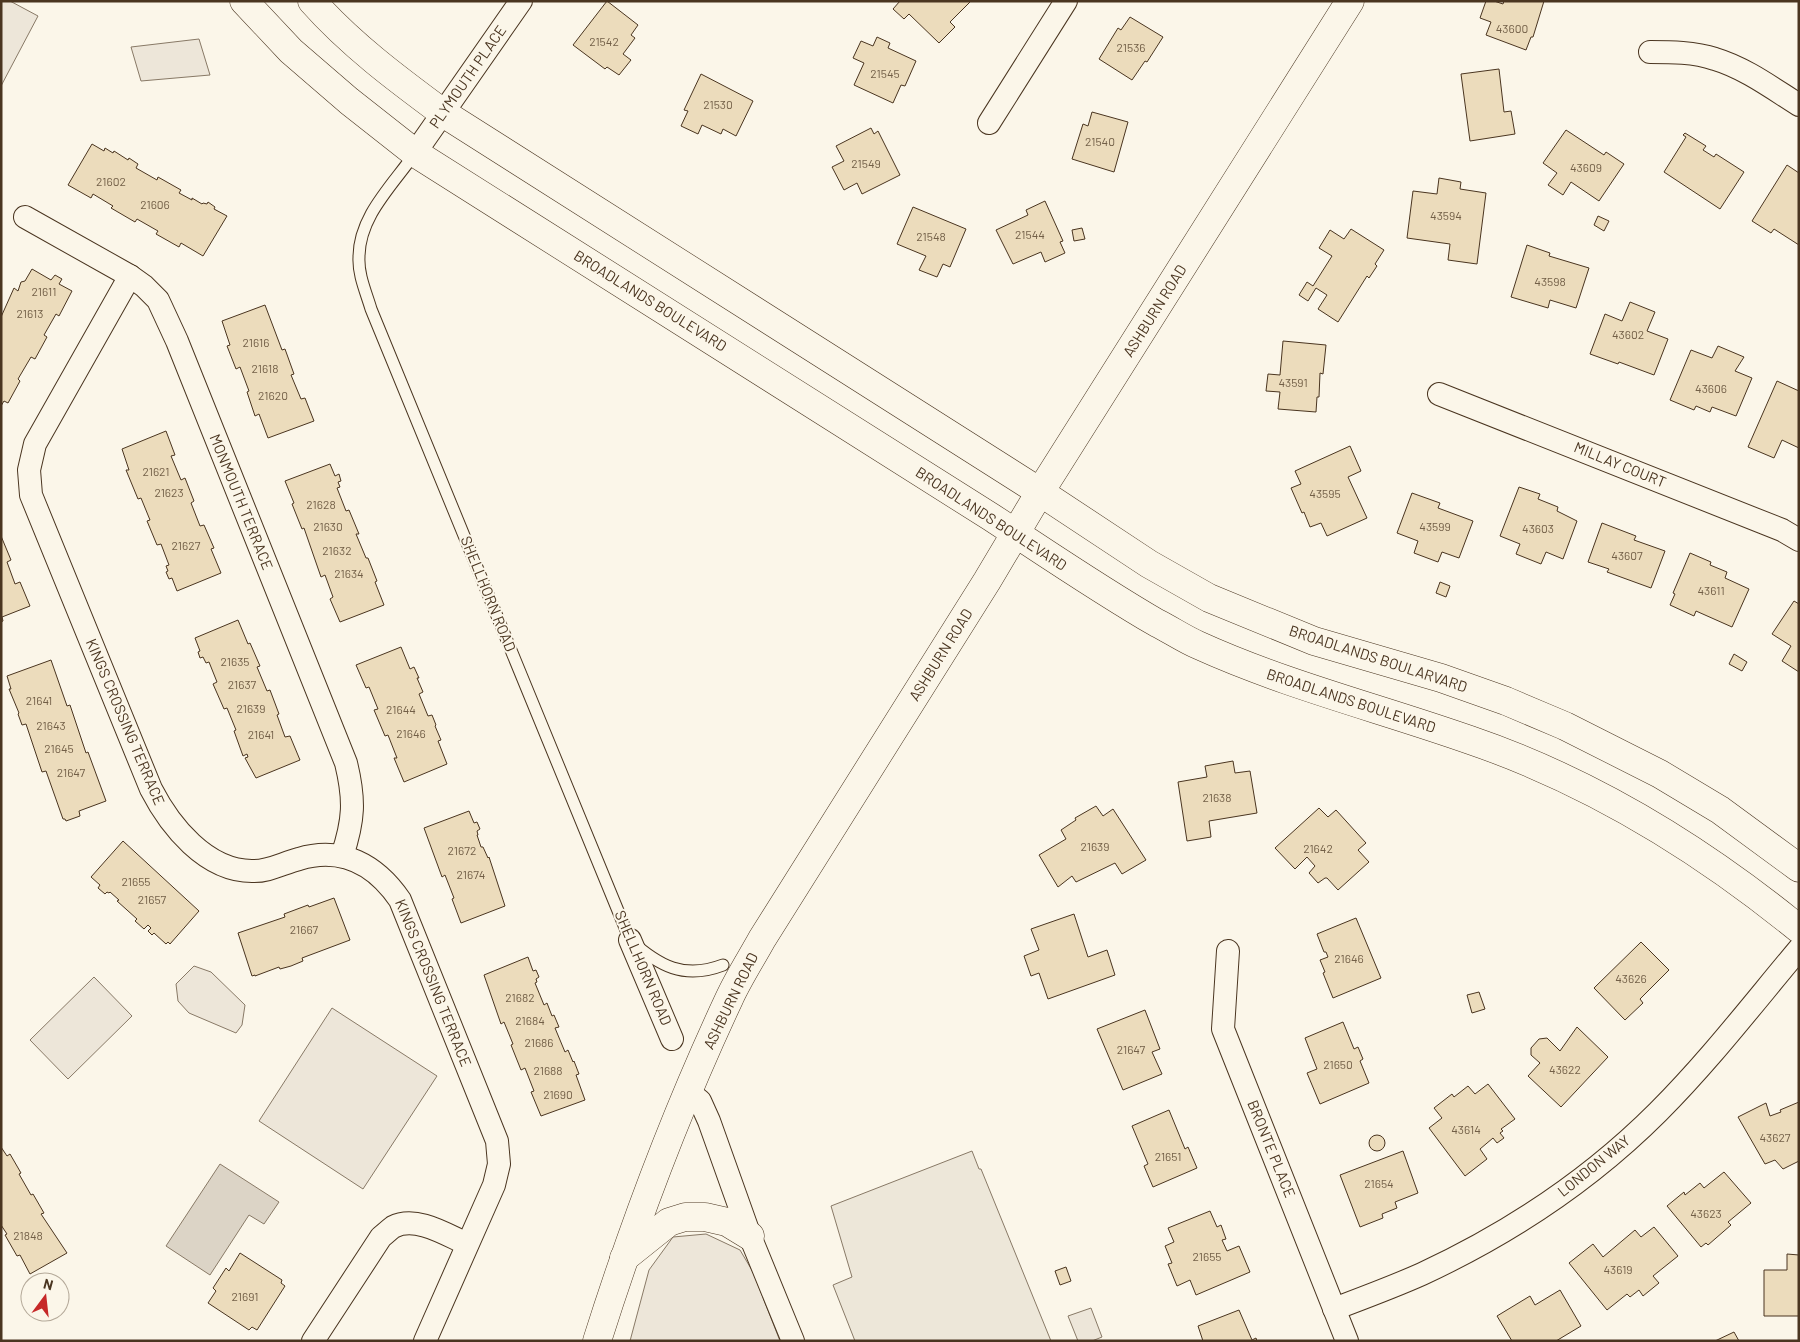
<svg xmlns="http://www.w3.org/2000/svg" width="1800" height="1342" viewBox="0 0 1800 1342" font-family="Barlow,sans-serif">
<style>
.green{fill:#ede6d9;stroke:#887966}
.parking{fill:#ede7d9;stroke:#887966}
.water{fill:#dcd4c6;stroke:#887966}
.building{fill:#ecdcbc;stroke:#4a3520}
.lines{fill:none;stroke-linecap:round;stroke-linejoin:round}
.lane-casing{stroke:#4a3520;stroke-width:13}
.street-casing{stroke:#4a3520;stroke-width:24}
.secondary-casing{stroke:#4a3520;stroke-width:29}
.lane{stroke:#fbf6e9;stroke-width:11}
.street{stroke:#fbf6e9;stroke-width:22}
.secondary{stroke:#fbf6e9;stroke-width:28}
.labels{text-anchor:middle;stroke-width:4;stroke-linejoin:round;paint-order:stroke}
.number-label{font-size:12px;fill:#725f47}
.street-label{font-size:15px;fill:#4a3520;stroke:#fbf6e9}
</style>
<rect width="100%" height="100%" fill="#fbf6e9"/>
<g class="green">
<polygon points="1,1 10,1 38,16 1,86"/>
<polygon points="199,39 210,75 141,81 131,47"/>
<polygon points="194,966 211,972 245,1005 242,1025 236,1033 189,1013 178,1001 176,984"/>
<polygon points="94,977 132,1016 68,1079 30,1040"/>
<polygon points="332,1008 437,1076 363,1189 259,1121"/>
<polygon points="706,1234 740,1250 753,1272 780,1341 630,1341 649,1270 673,1237"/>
<polygon points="1091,1308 1102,1337 1092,1341 1078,1341 1068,1316"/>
</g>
<polygon class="parking" points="972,1151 979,1169 981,1169 1051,1341 855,1341 833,1285 852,1277 831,1206"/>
<polygon class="water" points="220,1164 279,1202 264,1224 249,1215 210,1275 166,1246"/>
<g class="building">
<polygon points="607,1 638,25 631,35 635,38 623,54 631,60 619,75 607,67 605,69 573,45"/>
<polygon points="900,1 971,1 950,22 955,27 939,43 909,14 904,19 893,9"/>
<polygon points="1486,1 1494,1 1503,4 1504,1 1544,1 1533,37 1531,37 1526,50 1486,35 1491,22 1480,18"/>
<polygon points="1130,17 1163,37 1147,62 1145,61 1132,80 1099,59 1118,28 1121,30"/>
<polygon points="877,37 890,43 888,48 916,61 905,86 901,85 893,103 854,85 864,63 853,58 861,41 873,46"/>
<polygon points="1499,69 1504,112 1511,111 1515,134 1470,141 1461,74"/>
<polygon points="701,74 753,101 736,136 723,129 721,134 702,125 698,134 681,126 688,111 684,110"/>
<polygon points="1092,112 1128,122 1114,172 1072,159 1083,124 1088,126"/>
<polygon points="871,128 874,134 878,131 900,175 862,194 857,183 844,190 832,167 844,161 836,146"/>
<polygon points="1566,130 1604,155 1606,152 1624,164 1599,201 1571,182 1563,195 1548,185 1557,173 1543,163"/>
<polygon points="1685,133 1706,146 1703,150 1714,157 1716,154 1744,172 1720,209 1664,172 1686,137 1683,135"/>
<polygon points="92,144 104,151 105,148 113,153 114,151 128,160 129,158 138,164 136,168 157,180 158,177 181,190 179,193 192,200 192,198 202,204 203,203 207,204 208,202 215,207 214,209 227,216 203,256 181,243 179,247 156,234 158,231 137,219 135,222 111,208 113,206 93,194 91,198 68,185"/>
<polygon points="1787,165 1799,173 1799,245 1774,229 1771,233 1752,221"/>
<polygon points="1439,178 1461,182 1460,189 1486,193 1477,264 1448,260 1450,244 1407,238 1413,191 1437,194"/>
<polygon points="1045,201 1063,241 1060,242 1065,253 1045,262 1041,252 1013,264 996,230 1028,215 1026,210"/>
<polygon points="913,207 966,229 950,267 943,264 937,277 919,270 926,256 897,244"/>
<polygon points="1598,216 1609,221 1604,231 1594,225"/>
<polygon points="1082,228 1085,239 1074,241 1072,230"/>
<polygon points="1351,229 1384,250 1375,264 1377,266 1369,278 1367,276 1338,322 1318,309 1327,295 1316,288 1308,301 1299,295 1307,282 1313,286 1332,256 1319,248 1330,230 1344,239"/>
<polygon points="1527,245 1550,253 1549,256 1589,268 1576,308 1550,300 1548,308 1511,297"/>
<polygon points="32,269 51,280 55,275 62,279 59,284 72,291 59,316 56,314 44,335 47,337 35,359 31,357 18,379 20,381 8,403 4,401 1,406 1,317 14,288 18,291 21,282 25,281"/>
<polygon points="1630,302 1655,312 1647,331 1668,339 1654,375 1619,362 1618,364 1590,354 1605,314 1622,321"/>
<polygon points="265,305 282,350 285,349 294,374 291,375 301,399 305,398 314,421 268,438 259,414 255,416 247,392 249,391 240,367 236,369 227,346 230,345 222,321"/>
<polygon points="1283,341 1326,345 1323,374 1320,373 1319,397 1317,397 1316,412 1278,409 1280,392 1266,391 1268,374 1280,375"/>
<polygon points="1718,346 1744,357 1735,371 1752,378 1736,416 1712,407 1710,412 1696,406 1694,410 1670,400 1691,350 1712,358"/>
<polygon points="1777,381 1799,391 1799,448 1782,440 1774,458 1748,447"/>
<polygon points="166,431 175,455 171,456 181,480 185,478 194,501 191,503 200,526 204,525 214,548 211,549 221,573 177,591 172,578 169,579 166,572 168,571 166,566 169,565 161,544 157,545 147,521 150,520 141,498 138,499 126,470 129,470 122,449"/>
<polygon points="1350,446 1361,471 1348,477 1367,518 1327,536 1321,523 1310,527 1304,512 1302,513 1291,488 1301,484 1295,471"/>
<polygon points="330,464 335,476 339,474 341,481 338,482 340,487 337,488 346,511 349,510 359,534 356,534 366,558 368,558 377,581 375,582 384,605 340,622 330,599 333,597 325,575 321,577 304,528 302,529 292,504 294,503 285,481"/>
<polygon points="1519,487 1540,494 1538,499 1558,507 1557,511 1577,521 1563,559 1546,552 1541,564 1516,554 1520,544 1500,536"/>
<polygon points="1412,493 1440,503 1438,508 1473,521 1459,558 1442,552 1438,562 1414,553 1418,541 1397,533"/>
<polygon points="1602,523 1636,536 1634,540 1665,551 1651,588 1607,572 1609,569 1588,562"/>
<polygon points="1,536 11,560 7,562 15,584 20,582 30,606 2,617 3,621 1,622"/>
<polygon points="1690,553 1711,562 1710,565 1727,572 1725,578 1749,589 1732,627 1696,611 1694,616 1670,605 1675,594 1673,593"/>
<polygon points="1440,582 1450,586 1446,597 1436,593"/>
<polygon points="1794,601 1799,604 1799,672 1782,661 1791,646 1772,634"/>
<polygon points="238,620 248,644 250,643 260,666 257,667 267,691 270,690 279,714 277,715 285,737 290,736 300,760 256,778 245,758 248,757 247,754 243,756 234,731 236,730 227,708 224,709 213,684 217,682 209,662 206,663 203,657 200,658 198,652 200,651 195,638"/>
<polygon points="401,647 410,669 414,667 419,678 417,678 423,692 419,694 428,716 432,715 436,725 435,726 441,740 438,741 447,764 404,782 394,758 397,758 388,735 385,736 374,710 378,709 369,687 366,688 356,665"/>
<polygon points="1734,654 1747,662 1742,671 1729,664"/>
<polygon points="51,660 67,706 70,705 86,753 88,752 106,801 79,811 80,816 66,821 65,819 63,819 46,771 42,772 26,724 22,725 18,714 19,713 9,689 11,689 7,676"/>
<polygon points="1233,761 1235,773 1250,771 1257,813 1209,821 1211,837 1187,841 1178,782 1207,777 1205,766"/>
<polygon points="1096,806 1103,816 1113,809 1146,860 1122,874 1115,863 1076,882 1072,876 1058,887 1039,855 1066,839 1061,830 1076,820 1075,818"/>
<polygon points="1319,808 1328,817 1336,810 1366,843 1358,850 1369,862 1338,890 1327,878 1325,878 1318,883 1309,873 1315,866 1307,857 1295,869 1275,848"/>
<polygon points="469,811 474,823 477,822 480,829 477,831 478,835 477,835 481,847 483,847 488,858 489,857 505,906 461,923 452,899 454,898 445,875 442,877 424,828"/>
<polygon points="123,841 199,911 170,944 168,942 166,944 154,933 152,935 148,931 151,928 148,925 144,929 135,921 137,919 117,901 119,900 110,892 109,893 107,892 105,894 98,888 100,885 91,877"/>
<polygon points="334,898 350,940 302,958 303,961 291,966 280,969 279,967 255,976 255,975 252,976 238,933 285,917 284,914 308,905 309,907"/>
<polygon points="1074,914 1088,957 1107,950 1115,975 1048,999 1039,973 1031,976 1024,956 1039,950 1031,929"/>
<polygon points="1356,918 1381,978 1333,998 1323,973 1325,972 1320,960 1328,957 1326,952 1324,952 1317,934"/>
<polygon points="1641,942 1669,970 1640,999 1643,1003 1625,1020 1594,988"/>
<polygon points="528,957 533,971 536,970 539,977 536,979 537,982 535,983 544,1005 547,1003 552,1016 554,1015 559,1027 555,1028 565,1052 568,1050 573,1062 574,1061 579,1074 576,1075 585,1100 541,1116 531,1092 534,1091 525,1068 521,1070 511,1045 513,1044 504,1022 501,1024 484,975"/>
<polygon points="1479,992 1485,1009 1472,1013 1467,995"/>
<polygon points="1145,1010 1160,1049 1152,1052 1162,1074 1123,1090 1097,1029"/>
<polygon points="1343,1022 1354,1049 1358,1047 1363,1059 1360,1061 1369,1083 1320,1104 1307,1073 1317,1069 1305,1038"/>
<polygon points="1577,1027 1608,1057 1561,1107 1528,1076 1540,1063 1531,1055 1531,1048 1539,1039 1547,1038 1560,1051"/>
<polygon points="1488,1084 1515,1119 1501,1129 1503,1131 1500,1133 1504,1138 1497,1143 1493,1138 1480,1149 1487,1159 1465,1176 1429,1128 1442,1118 1434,1108 1452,1094 1454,1097 1468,1086 1475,1094"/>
<polygon points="1799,1102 1799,1161 1783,1169 1775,1160 1765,1164 1738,1117 1766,1103 1770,1116 1781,1112 1780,1110"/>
<polygon points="1169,1110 1185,1149 1188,1147 1197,1168 1153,1187 1144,1166 1148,1164 1132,1126"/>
<circle cx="1377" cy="1143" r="8"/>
<polygon points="1,1147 7,1156 10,1154 21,1173 19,1174 31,1195 33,1194 44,1213 41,1214 67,1253 30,1274 20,1255 17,1256 5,1235 7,1234 1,1225"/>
<polygon points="1403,1151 1418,1193 1395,1202 1397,1208 1382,1214 1383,1218 1360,1227 1340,1175"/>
<polygon points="1724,1172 1751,1203 1728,1222 1731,1225 1708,1245 1706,1243 1701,1247 1667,1206 1684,1192 1685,1195 1700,1183 1704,1188"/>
<polygon points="1210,1211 1217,1227 1221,1225 1226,1239 1222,1240 1227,1251 1239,1246 1250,1272 1196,1295 1190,1280 1177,1286 1168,1264 1172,1263 1165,1246 1174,1242 1168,1228"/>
<polygon points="1654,1227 1678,1256 1653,1276 1659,1283 1643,1296 1639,1290 1630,1297 1627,1294 1607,1310 1569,1263 1593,1244 1603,1257 1635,1230 1641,1237"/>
<polygon points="240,1253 282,1280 281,1283 285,1286 257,1330 252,1327 249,1330 208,1303 216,1291 213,1288 226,1268 229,1271"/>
<polygon points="1787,1254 1799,1255 1799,1316 1764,1316 1764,1270 1787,1270"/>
<polygon points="1066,1267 1071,1281 1060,1285 1055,1271"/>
<polygon points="1560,1290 1581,1326 1556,1341 1512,1341 1497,1316 1530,1296 1535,1305"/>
<polygon points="1239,1310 1252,1340 1256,1338 1257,1341 1203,1341 1198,1326"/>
<polygon points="1734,1332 1739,1341 1715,1341"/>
</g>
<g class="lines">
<defs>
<path id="lane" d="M415,153C393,185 359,216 359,257C358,275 366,292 371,309L630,940C659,966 684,980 723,965"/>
<g id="street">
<path d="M1650,52C1671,52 1694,52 1715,59C1745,68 1772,88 1799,105"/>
<polyline points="989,123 1066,1"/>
<polyline points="415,153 521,1"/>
<path d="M25,217L130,276L144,286L158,300L177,341L346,763C355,800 354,820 342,856"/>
<path d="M130,276L35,444L29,470L31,495L151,789C170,826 206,871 252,871C268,872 283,863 299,859C342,846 376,865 400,900L497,1141L499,1164L494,1185L425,1341"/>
<polyline points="1439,394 1782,530 1799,540"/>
<polyline points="630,940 672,1039"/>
<polyline points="1228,951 1223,1029 1347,1341"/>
<polyline points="689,1092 700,1101 709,1121 750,1236 793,1341"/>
<path d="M1334,1309C1363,1298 1393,1287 1422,1274C1508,1234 1590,1180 1658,1112C1709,1061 1752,1005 1799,949"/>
<path d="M313,1341L381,1237C385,1234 389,1230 393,1227C416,1215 447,1235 467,1244"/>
</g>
<g id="secondary">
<path d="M244,1L291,51L349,101L415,153L991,517C1046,553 1100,590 1157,623C1171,630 1184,639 1198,645C1286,685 1379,708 1470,740C1590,781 1701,849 1799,929"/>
<path d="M312,1C350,44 397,79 443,113L1040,492L1149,564L1209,598L1314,641L1441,678L1506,701L1565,726L1660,774L1720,810L1799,868"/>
<polyline points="624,1258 669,1222 685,1217 705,1217 727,1222 750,1236"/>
<path d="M597,1341C634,1224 677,1110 729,999C738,979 751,959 762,939L987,581L1040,492L1350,1"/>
</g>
</defs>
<use href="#lane" class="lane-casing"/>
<use href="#street" class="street-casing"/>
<use href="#secondary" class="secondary-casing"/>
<use href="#lane" class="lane"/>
<use href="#street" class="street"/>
<use href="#secondary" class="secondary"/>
</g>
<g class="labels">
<g class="number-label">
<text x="1512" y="33">43600</text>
<text x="604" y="46">21542</text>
<text x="1131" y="52">21536</text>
<text x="885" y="78">21545</text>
<text x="718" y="109">21530</text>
<text x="1100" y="146">21540</text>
<text x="866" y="168">21549</text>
<text x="1586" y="172">43609</text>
<text x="111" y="186">21602</text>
<text x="155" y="209">21606</text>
<text x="1446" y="220">43594</text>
<text x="1030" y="239">21544</text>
<text x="931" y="241">21548</text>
<text x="1550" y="286">43598</text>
<text x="44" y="296">21611</text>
<text x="30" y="318">21613</text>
<text x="1628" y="339">43602</text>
<text x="256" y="347">21616</text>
<text x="265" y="373">21618</text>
<text x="1293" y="387">43591</text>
<text x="1711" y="393">43606</text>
<text x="273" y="400">21620</text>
<text x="156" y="476">21621</text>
<text x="169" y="497">21623</text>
<text x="1325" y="498">43595</text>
<text x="321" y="509">21628</text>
<text x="328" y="531">21630</text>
<text x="1435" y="531">43599</text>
<text x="1538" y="533">43603</text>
<text x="186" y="550">21627</text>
<text x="337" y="555">21632</text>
<text x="1627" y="560">43607</text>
<text x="349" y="578">21634</text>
<text x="1711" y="595">43611</text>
<text x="235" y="666">21635</text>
<text x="242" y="689">21637</text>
<text x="39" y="705">21641</text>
<text x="251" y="713">21639</text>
<text x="401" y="714">21644</text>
<text x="51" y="730">21643</text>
<text x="411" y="738">21646</text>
<text x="261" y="739">21641</text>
<text x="59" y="753">21645</text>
<text x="71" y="777">21647</text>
<text x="1217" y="802">21638</text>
<text x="1095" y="851">21639</text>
<text x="1318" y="853">21642</text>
<text x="462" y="855">21672</text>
<text x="471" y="879">21674</text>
<text x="136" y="886">21655</text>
<text x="152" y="904">21657</text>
<text x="304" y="934">21667</text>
<text x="1349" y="963">21646</text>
<text x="1631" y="983">43626</text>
<text x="520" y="1002">21682</text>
<text x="530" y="1025">21684</text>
<text x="539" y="1047">21686</text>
<text x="1131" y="1054">21647</text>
<text x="1338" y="1069">21650</text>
<text x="1565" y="1074">43622</text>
<text x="548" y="1075">21688</text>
<text x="558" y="1099">21690</text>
<text x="1466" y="1134">43614</text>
<text x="1775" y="1142">43627</text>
<text x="1168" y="1161">21651</text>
<text x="1379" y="1188">21654</text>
<text x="1706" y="1218">43623</text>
<text x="28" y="1240">21848</text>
<text x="1207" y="1261">21655</text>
<text x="1618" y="1274">43619</text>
<text x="245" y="1301">21691</text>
</g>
<g class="street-label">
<text transform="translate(468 77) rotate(-55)" y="5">PLYMOUTH PLACE</text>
<text transform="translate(650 301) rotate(32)" y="5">BROADLANDS BOULEVARD</text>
<text transform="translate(1155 311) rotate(-58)" y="5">ASHBURN ROAD</text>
<text transform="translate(1620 465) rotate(22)" y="5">MILLAY COURT</text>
<text transform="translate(241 502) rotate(68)" y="5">MONMOUTH TERRACE</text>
<text transform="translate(991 519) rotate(33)" y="5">BROADLANDS BOULEVARD</text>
<text transform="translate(488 594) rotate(68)" y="5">SHELLHORN ROAD</text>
<text transform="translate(941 655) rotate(-58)" y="5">ASHBURN ROAD</text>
<text transform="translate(1378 659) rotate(18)" y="5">BROADLANDS BOULARVARD</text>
<text transform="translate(1351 701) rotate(18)" y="5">BROADLANDS BOULEVARD</text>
<text transform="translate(125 722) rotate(67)" y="5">KINGS CROSSING TERRACE</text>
<text transform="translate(643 968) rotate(67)" y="5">SHELLHORN ROAD</text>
<text transform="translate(433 983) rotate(68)" y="5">KINGS CROSSING TERRACE</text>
<text transform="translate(731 1001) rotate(-64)" y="5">ASHBURN ROAD</text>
<text transform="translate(1271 1149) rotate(68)" y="5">BRONTE PLACE</text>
<text transform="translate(1594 1166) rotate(-39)" y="5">LONDON WAY</text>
</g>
</g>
<rect width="1800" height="1342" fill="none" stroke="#4a3520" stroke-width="5"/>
<g transform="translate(45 1297) rotate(15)"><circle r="24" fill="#fbf6e9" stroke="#b4a999"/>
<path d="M0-4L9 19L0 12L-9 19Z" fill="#c62828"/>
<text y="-8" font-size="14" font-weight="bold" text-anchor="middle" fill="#4a3520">N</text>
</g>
</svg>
